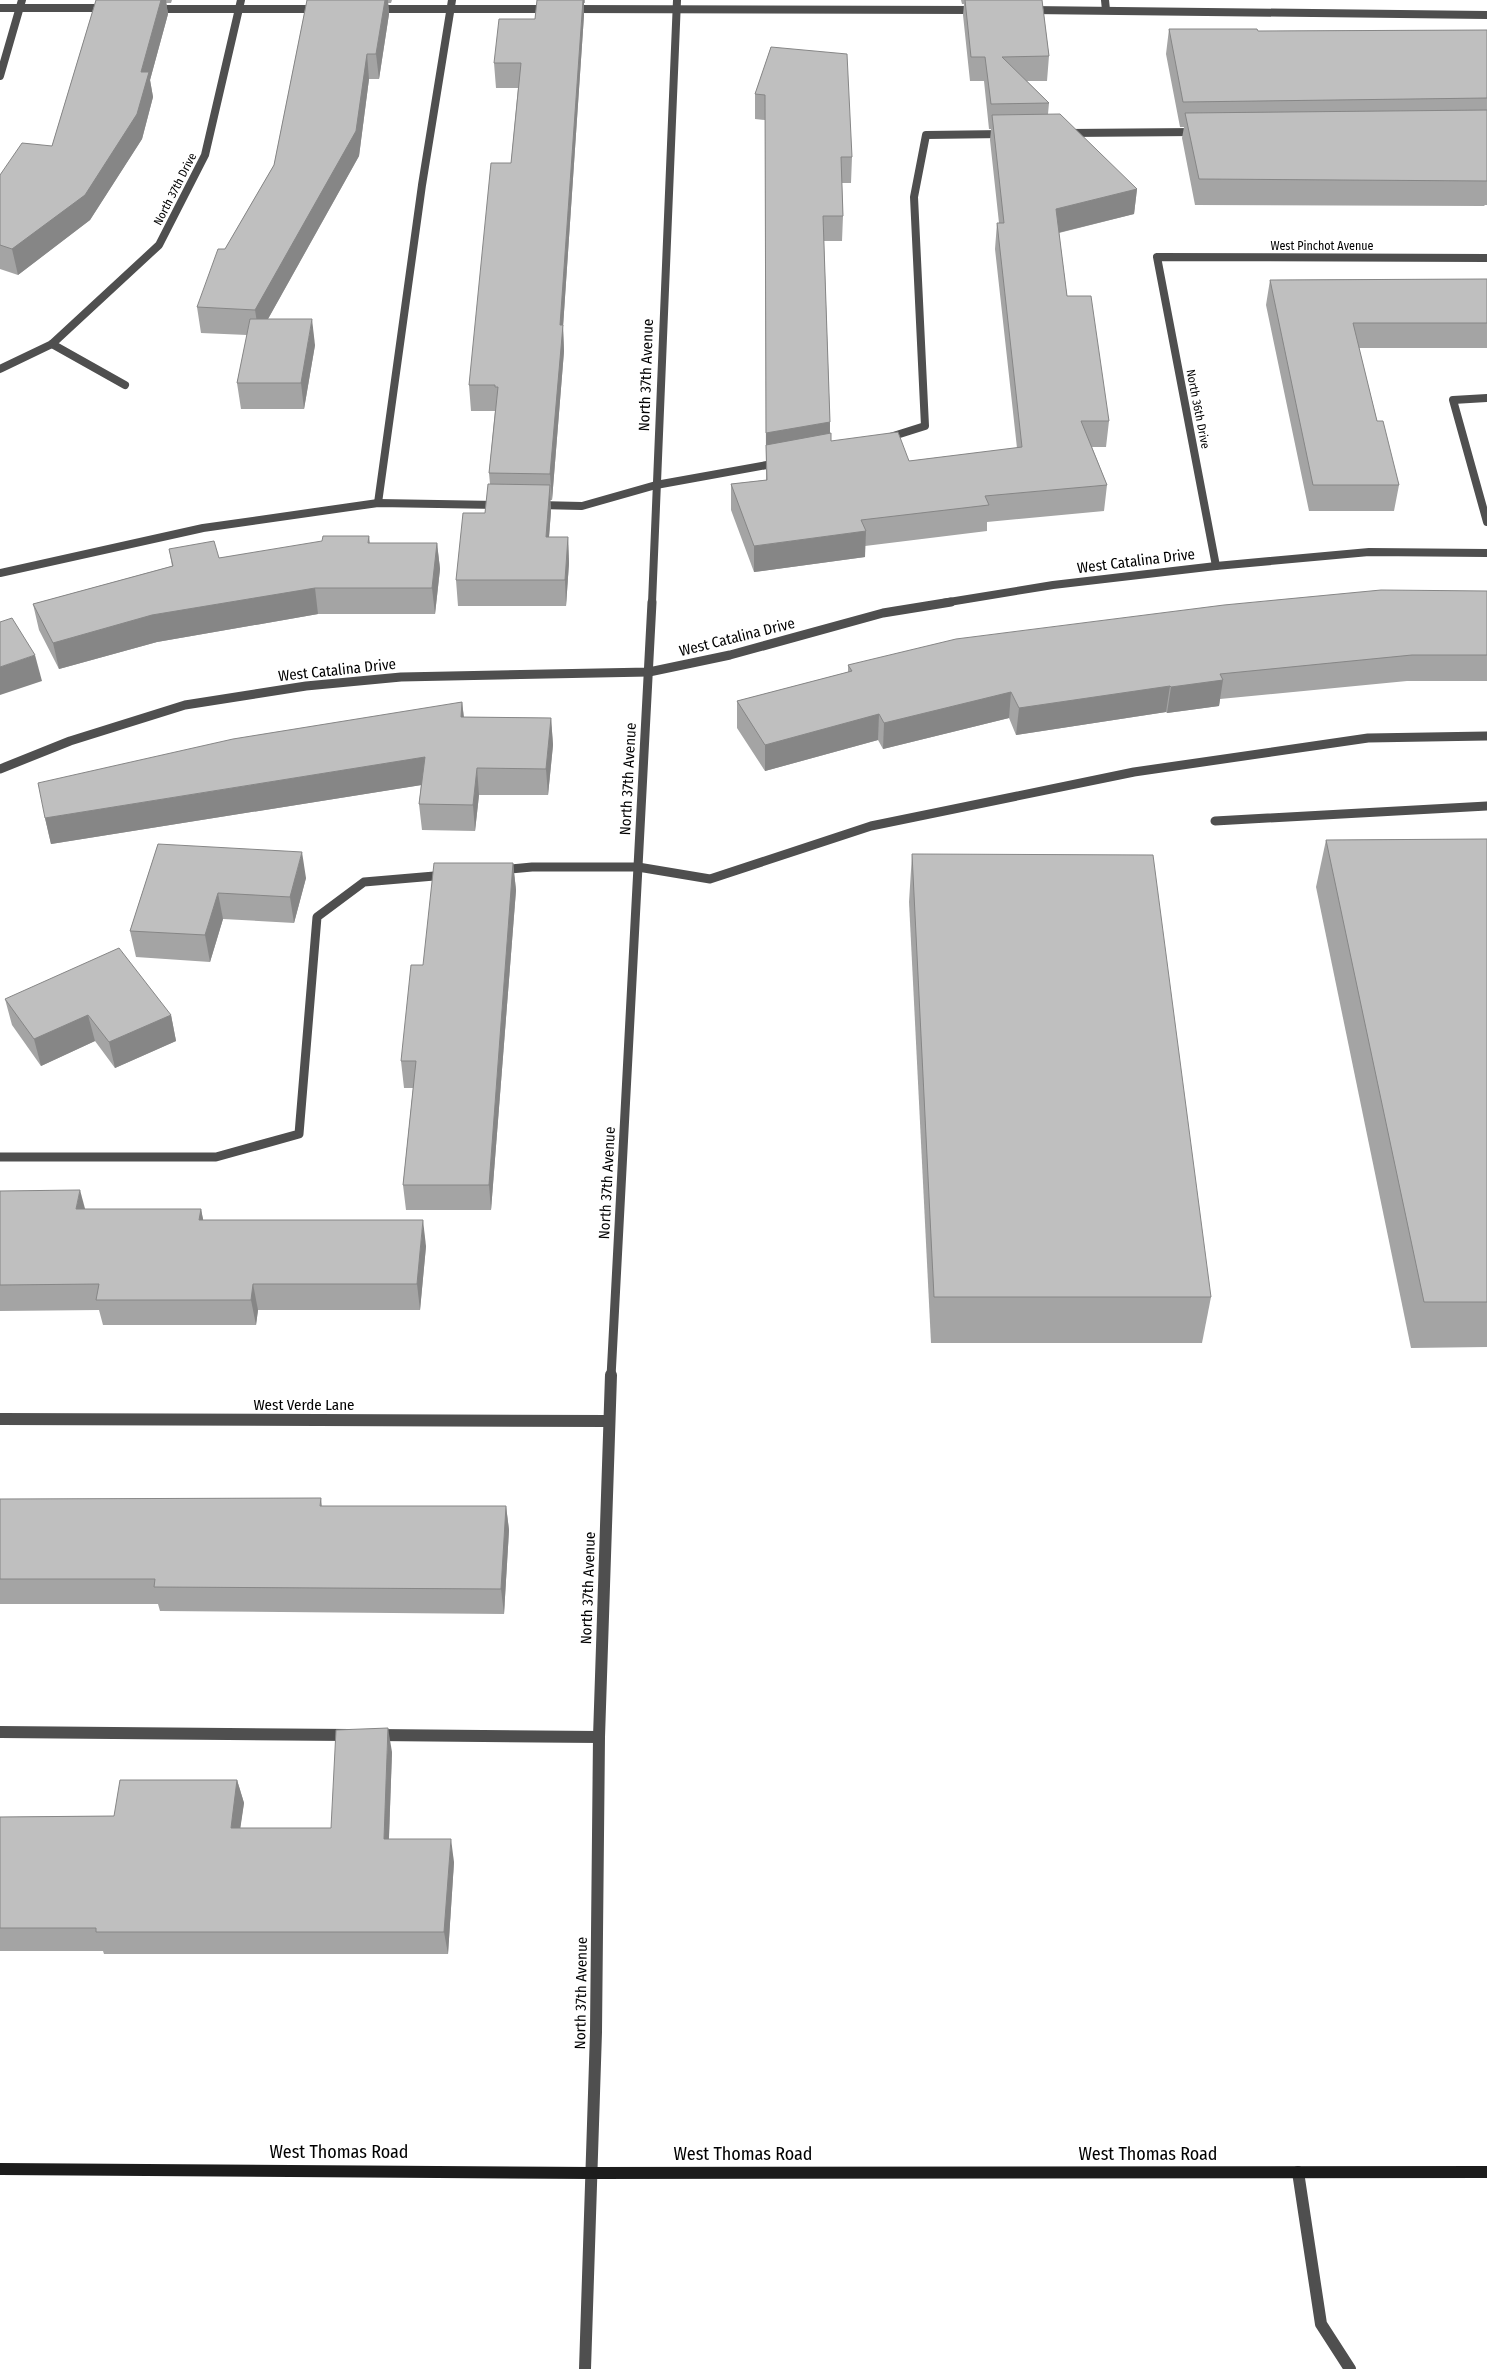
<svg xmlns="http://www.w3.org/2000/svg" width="1487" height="2369" viewBox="0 0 1487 2369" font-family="'Fira Sans Condensed',sans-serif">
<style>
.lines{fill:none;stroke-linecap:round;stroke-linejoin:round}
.service-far2{stroke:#4f4f4f;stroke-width:8}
.service-far1{stroke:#4f4f4f;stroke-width:9}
.service{stroke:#4f4f4f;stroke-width:12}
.minor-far2{stroke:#4f4f4f;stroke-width:8}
.minor-far1{stroke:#4f4f4f;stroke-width:9}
.minor{stroke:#4f4f4f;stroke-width:12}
.secondary{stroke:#1c1c1c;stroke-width:12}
.wall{fill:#a4a4a4}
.shaded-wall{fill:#868686}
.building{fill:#bfbfbf;stroke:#868686}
.labels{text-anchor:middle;stroke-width:4;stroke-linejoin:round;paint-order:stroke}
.far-street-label{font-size:12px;fill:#000;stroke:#fff}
.street-label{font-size:15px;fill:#000;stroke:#fff}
.near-street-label{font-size:18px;fill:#000;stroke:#fff}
</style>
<rect width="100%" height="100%" fill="#fff"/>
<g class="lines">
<g class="service-far2">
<polyline points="0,76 22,0"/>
<polyline points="1068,133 1196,132"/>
<polyline points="1487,398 1453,400 1487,522"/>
<polyline points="887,438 925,426 914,197 926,135 1004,134"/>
<polyline points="378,503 422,185 452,0"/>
<polyline points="538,505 582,506 656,485 778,463"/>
<polyline points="0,573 203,528 378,503 498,505"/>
</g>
<g class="service-far1">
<polyline points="1215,821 1487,806"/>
<polyline points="501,870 532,867 638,867 710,879 871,826 1134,772 1368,738 1487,736"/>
<polyline points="0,1157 216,1157 299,1134 317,917 364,882 446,875"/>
</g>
<g class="service">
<polyline points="0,1732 349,1735"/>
<polyline points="376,1735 599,1737"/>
<polyline points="1298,2172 1321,2324 1350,2369"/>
</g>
<g class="minor-far2">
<polyline points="1105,0 1106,10"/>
<polyline points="0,8 106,8"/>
<polyline points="156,9 319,9"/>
<polyline points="376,9 549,9"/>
<polyline points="571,9 976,10"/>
<polyline points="1031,10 1487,15"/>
<polyline points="52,344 125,385"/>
<polyline points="0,369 52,344 159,245 205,155 241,0"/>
<polyline points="1216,566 1157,257 1487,258"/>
<polyline points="652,603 677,0"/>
<polyline points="943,603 1053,585 1216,566 1369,552 1487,553"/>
</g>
<g class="minor-far1">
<polyline points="0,769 70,741 185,705 306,686 401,677 649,672 730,655 883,613 951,602"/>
<polyline points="611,1377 652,602"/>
</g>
<g class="minor">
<polyline points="0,1419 609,1421"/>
<polyline points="585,2369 596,2032 599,1737 611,1375"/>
</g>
<polyline class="secondary" points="0,2169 592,2173 1487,2172"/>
</g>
<g class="wall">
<polygon points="96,0 172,0 171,3 166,3 168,14 150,80 153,97 142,139 90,220 18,275 0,269 0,175 52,146"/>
<polygon points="307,0 392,0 391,3 388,3 389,14 379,79 369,79 359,156 268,319 315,345 304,409 241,409 237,383 247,335 201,333 197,307 225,249 274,165"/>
<polygon points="537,0 585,0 585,3 584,3 584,15 563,327 564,351 552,500 550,500 551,511 549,537 568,537 569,563 566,606 458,606 456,580 485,513 490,484 489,473 495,411 471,411 469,385 511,163 518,88 496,88 494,63 535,19"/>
<polygon points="961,0 1042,0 1049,56 1047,81 1027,81 1049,103 1048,114 1137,189 1134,214 1059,233 1067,296 1109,421 1106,447 1092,447 1107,485 1104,511 987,522 987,531 865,546 865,557 754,572 731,510 731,484 766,480 765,120 755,119 755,94 771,47 852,157 851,183 842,183 843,216 842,241 824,241 830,422 830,433 831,441 909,461 1017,448 995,249 997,223 999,223 990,140 991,129 989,129 984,81 970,81 963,15 964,4 962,4"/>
<polygon points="1169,29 1258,31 1487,30 1487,205 1485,205 1484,206 1195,205 1182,138 1184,127 1180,127 1166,54"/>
<polygon points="1487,279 1487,348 1359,348 1377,421 1399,485 1394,511 1309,511 1266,305 1270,280"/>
<polygon points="369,536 370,543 437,543 440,569 435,614 318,614 157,642 59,669 39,630 33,604 172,566 169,549 219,558"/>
<polygon points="1487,591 1487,681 1407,681 1220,699 1219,706 1167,713 1166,712 1016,735 1009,718 883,749 878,740 765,771 737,728 737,701 848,672 848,665"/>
<polygon points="462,702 464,717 551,718 553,745 548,795 479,795 475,831 422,830 419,804 421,785 51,844 45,818"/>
<polygon points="1487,839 1487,1347 1411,1348 1316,887 1326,840"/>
<polygon points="158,844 306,878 294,923 223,919 210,962 136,957 130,931"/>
<polygon points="912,854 1211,1297 1202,1343 931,1343 909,902"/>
<polygon points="513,863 516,890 491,1210 406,1210 403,1185 413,1088 404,1088 401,1061"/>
<polygon points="5,999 171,1015 176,1041 115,1068 95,1041 41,1066 12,1025"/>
<polygon points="0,1191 85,1209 201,1209 203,1220 426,1246 420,1310 258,1310 256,1325 103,1325 99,1310 0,1311"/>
<polygon points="321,1498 322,1506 506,1506 509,1530 504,1614 160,1611 158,1604 0,1604 0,1500"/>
<polygon points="392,1752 389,1839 454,1862 448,1954 104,1954 103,1951 0,1951 0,1817 114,1816 237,1780 244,1803 240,1828 331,1828"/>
</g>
<g class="shaded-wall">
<polygon points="161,0 166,0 168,14 150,80 153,97 142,139 90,220 18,275 12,249 141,72"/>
<polygon points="385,0 388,0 389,14 379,79 376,54"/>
<polygon points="583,0 584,0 584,15 563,327 564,351 552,500 550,474 560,325"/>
<polygon points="367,54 369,79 359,156 259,335 255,310"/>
<polygon points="1137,189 1134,214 1053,234 1056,209"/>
<polygon points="312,319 315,345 304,409 301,383"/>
<polygon points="830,422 830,448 766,445 766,459 766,433"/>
<polygon points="550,485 551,511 547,563 546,537"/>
<polygon points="866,531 865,557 754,572 754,546"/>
<polygon points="568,537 569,563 566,606 565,580"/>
<polygon points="437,543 440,569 435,614 432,588"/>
<polygon points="315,588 318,614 157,642 59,669 53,643 152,615"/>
<polygon points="35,655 42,681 0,695 0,667"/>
<polygon points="1223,680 1219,706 1167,713 1171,687"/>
<polygon points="1170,686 1166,712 1016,735 1019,708"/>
<polygon points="1011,692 1009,718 883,749 884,723"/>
<polygon points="462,702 465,729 461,717"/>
<polygon points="879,714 878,740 765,771 765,745"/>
<polygon points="551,718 553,745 548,795 546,769"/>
<polygon points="425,757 428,784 51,844 45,818"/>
<polygon points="477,768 479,795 475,831 473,805"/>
<polygon points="302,852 306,878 294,923 290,897"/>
<polygon points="513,863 516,890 491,1210 489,1185"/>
<polygon points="218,893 223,919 210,962 205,935"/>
<polygon points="88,1015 95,1041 41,1066 34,1039"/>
<polygon points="171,1015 176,1041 115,1068 109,1042"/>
<polygon points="80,1190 87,1216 76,1209"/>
<polygon points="201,1209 206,1234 199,1220"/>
<polygon points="423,1220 426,1246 420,1310 417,1284"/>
<polygon points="253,1284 258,1310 256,1325 251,1300"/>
<polygon points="506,1506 509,1530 504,1614 501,1589"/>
<polygon points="388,1728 392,1752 388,1862 384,1839"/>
<polygon points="237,1780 244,1803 237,1851 231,1828"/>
<polygon points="451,1839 454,1862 448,1954 444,1932"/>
</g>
<g class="building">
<polygon points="96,0 161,0 141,72 149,72 137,114 85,195 12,249 0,245 0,175 22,143 52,146"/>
<polygon points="307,0 385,0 376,54 367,54 356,131 255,310 197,307 218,249 225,249 274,165"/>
<polygon points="537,0 583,0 560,325 563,325 550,474 489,473 498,387 495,387 495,385 469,385 491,163 511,163 521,63 494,63 499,19 535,19"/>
<polygon points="965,0 1042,0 1049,56 1002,57 1049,103 991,104 985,57 971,57"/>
<polygon points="1169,29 1257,29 1258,31 1487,30 1487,98 1183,102"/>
<polygon points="771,47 847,54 852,157 841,157 843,216 823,216 830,422 766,433 765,95 755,94"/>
<polygon points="1487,110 1487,181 1199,179 1185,113"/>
<polygon points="1060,114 1137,189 1056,209 1067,296 1091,296 1109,421 1081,421 1107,485 985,496 989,505 861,520 866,531 754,546 731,484 767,480 766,445 831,433 831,441 898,432 909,461 1022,447 997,223 1004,223 992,115"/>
<polygon points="1487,279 1487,323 1353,323 1377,421 1383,421 1399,485 1313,485 1270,280"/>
<polygon points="250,319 312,319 301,383 237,383"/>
<polygon points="488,484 550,485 546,537 568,537 565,580 456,580 463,513 485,513"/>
<polygon points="323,536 369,536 368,543 437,543 432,588 315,588 152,615 53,643 33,604 173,566 169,549 214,541 219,558 322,541"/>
<polygon points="1381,590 1487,591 1487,655 1412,655 1220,674 1223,680 1171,687 1170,686 1019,708 1011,692 884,723 879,714 765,745 737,701 852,671 848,665 956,639 1224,605"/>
<polygon points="12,618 35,655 0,667 0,622"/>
<polygon points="462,702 461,717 551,718 546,769 477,768 473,805 419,804 425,757 45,818 38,783 233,739"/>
<polygon points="1487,839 1487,1302 1424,1302 1326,840"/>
<polygon points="158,844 302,852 290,897 218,893 205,935 130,931"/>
<polygon points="912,854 1153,855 1211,1297 934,1297"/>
<polygon points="434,863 513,863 489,1185 403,1185 416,1061 401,1061 411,965 423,965"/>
<polygon points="119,948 171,1015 109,1042 88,1015 34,1039 5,999"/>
<polygon points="80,1190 76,1209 201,1209 199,1220 423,1220 417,1284 253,1284 251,1300 96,1300 99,1284 0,1285 0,1191"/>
<polygon points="321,1498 320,1506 506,1506 501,1589 154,1587 155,1579 0,1579 0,1499"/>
<polygon points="388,1728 384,1839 451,1839 444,1932 96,1932 96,1928 0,1928 0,1817 114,1816 120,1780 237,1780 231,1828 331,1828 336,1730"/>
</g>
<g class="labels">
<g class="far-street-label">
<text transform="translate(175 189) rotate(-63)" y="4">North 37th Drive</text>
<text x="1322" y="250">West Pinchot Avenue</text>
<text transform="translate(1198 409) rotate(79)" y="4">North 36th Drive</text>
</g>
<g class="street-label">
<text transform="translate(646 375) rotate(-88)" y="5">North 37th Avenue</text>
<text transform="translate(1136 561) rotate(-7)" y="5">West Catalina Drive</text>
<text transform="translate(737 637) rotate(-14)" y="5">West Catalina Drive</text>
<text transform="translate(337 670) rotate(-6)" y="5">West Catalina Drive</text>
<text transform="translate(628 779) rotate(-87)" y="5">North 37th Avenue</text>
<text transform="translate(607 1183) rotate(-87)" y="5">North 37th Avenue</text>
<text x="304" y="1410">West Verde Lane</text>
<text transform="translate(588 1588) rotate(-88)" y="5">North 37th Avenue</text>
<text transform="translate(581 1993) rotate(-89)" y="5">North 37th Avenue</text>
</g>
<g class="near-street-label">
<text x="339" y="2158">West Thomas Road</text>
<text x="743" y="2160">West Thomas Road</text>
<text x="1148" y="2160">West Thomas Road</text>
</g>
</g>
</svg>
